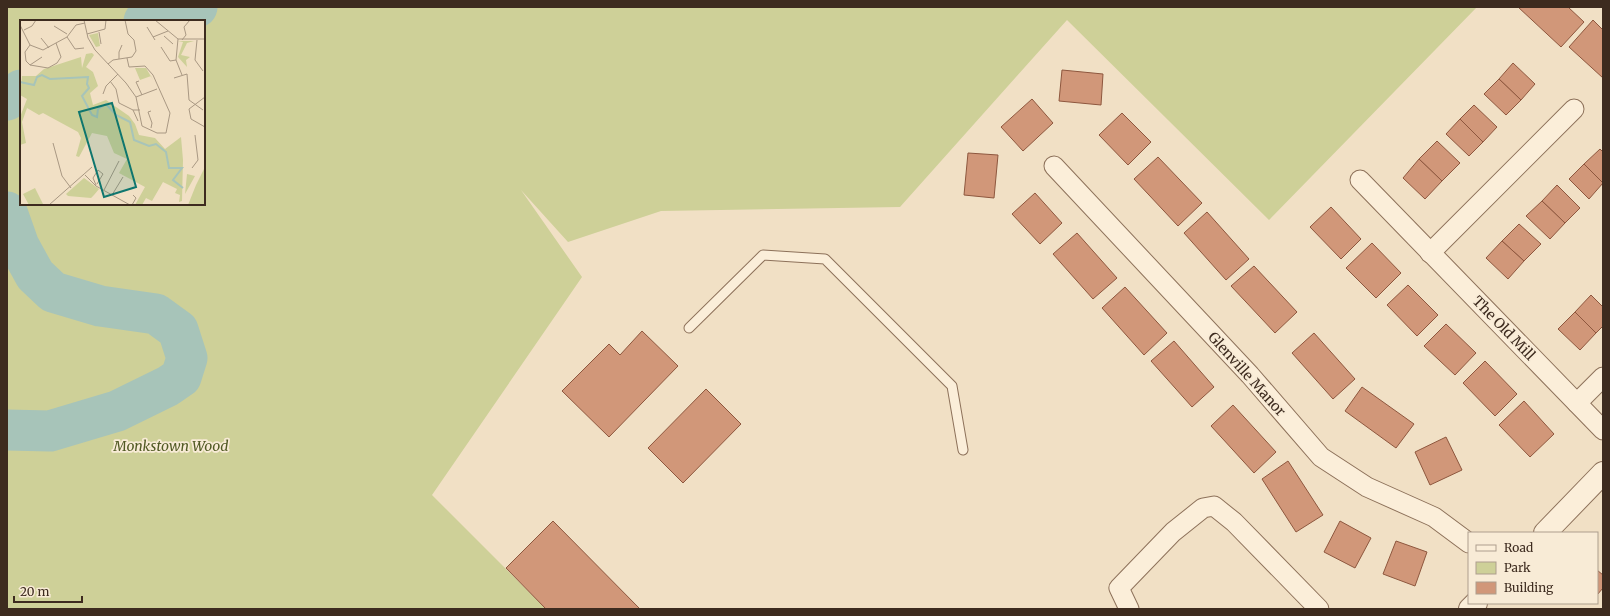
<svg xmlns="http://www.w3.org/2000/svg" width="1610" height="616" viewBox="0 0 1610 616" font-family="Merriweather,serif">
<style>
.green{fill:#ced098;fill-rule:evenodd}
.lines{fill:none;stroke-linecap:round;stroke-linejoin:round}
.river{stroke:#a7c4b9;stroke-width:41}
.building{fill:#d19779;stroke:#8e573e}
.service-casing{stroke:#8d715a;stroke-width:11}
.minor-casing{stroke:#8d715a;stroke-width:21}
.tertiary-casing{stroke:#8d715a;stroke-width:24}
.service{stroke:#fbeed9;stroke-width:9}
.minor{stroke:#fbeed9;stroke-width:19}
.tertiary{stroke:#fbeed9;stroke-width:22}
.labels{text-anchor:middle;stroke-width:3.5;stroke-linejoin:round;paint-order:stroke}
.street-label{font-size:14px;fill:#3d2b1f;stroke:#f8ebd6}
.park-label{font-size:14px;font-style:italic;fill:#515a24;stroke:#f8ebd6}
.inset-river{fill:none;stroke:#a7c4b9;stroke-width:2}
.inset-road{fill:none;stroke:#a99883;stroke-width:1}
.view{fill:#0f766e;fill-opacity:0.15;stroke:#0f766e;stroke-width:2}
.inset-edge{fill:none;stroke:#3d2b1f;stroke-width:2}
</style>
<rect width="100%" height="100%" fill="#f1e0c5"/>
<path class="green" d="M8,7H1477L1269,220L1067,20L900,207L661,211L568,242L521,190L582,277L432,495L546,609H7ZM21,21H204V204H21Z"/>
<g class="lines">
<g class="river">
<polyline points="144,21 152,16 194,9 197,7"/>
<polyline points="7,100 21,90"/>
<polyline points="7,212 19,246 35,275 53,292 100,306 156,314 178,330 187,358 181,377 168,386 117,411 50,431 7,430"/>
</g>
</g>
<g class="building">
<polygon points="1518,7 1568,7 1584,22 1561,47"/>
<polygon points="1593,20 1603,30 1603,78 1569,47"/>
<polygon points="1513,63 1535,84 1521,100 1499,79"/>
<polygon points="1062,70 1103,74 1101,105 1059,101"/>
<polygon points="1499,79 1521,100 1506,115 1484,94"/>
<polygon points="1032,99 1053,123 1023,151 1001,127"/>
<polygon points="1474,105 1497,127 1483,142 1460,119"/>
<polygon points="1122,113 1151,142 1128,165 1099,135"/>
<polygon points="1460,119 1483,142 1469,156 1446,134"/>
<polygon points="1437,141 1460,163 1442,181 1419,159"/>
<polygon points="1600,149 1603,152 1603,183 1584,164"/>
<polygon points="968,153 998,155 994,198 964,195"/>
<polygon points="1158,157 1202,203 1178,226 1134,179"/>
<polygon points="1419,159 1442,181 1425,199 1403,178"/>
<polygon points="1584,164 1603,183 1589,199 1569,179"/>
<polygon points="1557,185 1580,208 1565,223 1542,201"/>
<polygon points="1035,193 1062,223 1040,244 1012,214"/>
<polygon points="1542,201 1565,223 1550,239 1526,216"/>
<polygon points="1331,207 1361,239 1341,259 1310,227"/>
<polygon points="1207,212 1249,259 1226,280 1184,233"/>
<polygon points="1519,224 1541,244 1524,261 1502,241"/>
<polygon points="1077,233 1117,278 1093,299 1053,254"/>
<polygon points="1502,241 1524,261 1508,279 1486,258"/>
<polygon points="1372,243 1401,273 1376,298 1346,268"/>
<polygon points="1254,266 1297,312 1275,333 1231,286"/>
<polygon points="1408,285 1438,315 1417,336 1387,305"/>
<polygon points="1125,287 1167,333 1144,355 1102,308"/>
<polygon points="1591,295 1603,307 1603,326 1596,333 1575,312"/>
<polygon points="1575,312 1596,333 1580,350 1558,329"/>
<polygon points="1446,324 1476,353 1455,375 1424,346"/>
<polygon points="642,331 678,366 609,437 562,391 609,344 620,355"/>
<polygon points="1314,333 1355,379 1333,399 1292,353"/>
<polygon points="1174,341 1214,387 1192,407 1151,361"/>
<polygon points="1485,361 1517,394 1495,416 1463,383"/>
<polygon points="1362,387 1414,424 1396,448 1345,411"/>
<polygon points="706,389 741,424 683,483 648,448"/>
<polygon points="1524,401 1554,434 1530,457 1499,425"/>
<polygon points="1233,405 1276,452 1254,473 1211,426"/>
<polygon points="1446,437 1462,470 1430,485 1415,452"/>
<polygon points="1288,461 1323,515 1296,532 1262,479"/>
<polygon points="553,521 640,609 546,609 506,568"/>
<polygon points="1340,521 1371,538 1355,568 1324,552"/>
<polygon points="1396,541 1427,552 1415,586 1383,574"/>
<polygon points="1597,570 1603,575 1603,588 1597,595"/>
</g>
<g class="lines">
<defs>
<polyline id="service" points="689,328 763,255 825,259 952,386 963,450"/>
<g id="minor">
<polyline points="1054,166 1250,375 1321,457 1367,487 1434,517 1469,543"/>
<polyline points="1360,180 1603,430"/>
<polyline points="1430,253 1574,109"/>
<polyline points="1577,403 1603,377"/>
<polyline points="1129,609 1119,588 1173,532 1203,508 1214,506 1234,522 1319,609"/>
</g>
<g id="tertiary">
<polyline points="1545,533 1603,473"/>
<polyline points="1470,609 1476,603"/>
</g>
</defs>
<use href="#service" class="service-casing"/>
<use href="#minor" class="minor-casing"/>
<use href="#tertiary" class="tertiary-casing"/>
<use href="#service" class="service"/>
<use href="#minor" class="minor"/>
<use href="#tertiary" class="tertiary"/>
</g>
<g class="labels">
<g class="street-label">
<text transform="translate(1504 328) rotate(46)" y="5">The Old Mill</text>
<text transform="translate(1247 374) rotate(48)" y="5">Glenville Manor</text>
</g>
<g class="park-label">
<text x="171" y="451">Monkstown Wood</text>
</g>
</g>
<g transform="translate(20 20)">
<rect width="185" height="185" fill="#f1e0c5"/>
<path d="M78,13L80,26L76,27L69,15ZM158,21H174L167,23L161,35L170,37L166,40L167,47L158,37L163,22ZM72,33L74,35L66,47L73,52L78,66L70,73L73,85L86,80L109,96L115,104L119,115L135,118L145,129L161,117L163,140L162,181L159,182L160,175L155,173L157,169L143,162L132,181L126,178L122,185H115L125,167L99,153L107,139L94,133L87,116L72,113L59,137L56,136L61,118L58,112L23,93L19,95L7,88L2,102L6,123L0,125V97L7,79L0,75L2,56H16L24,49L61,37L62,48L66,34ZM115,48H126L133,60L131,56L120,60ZM185,147V185H168L176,165ZM167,154L175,156L165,174ZM64,158L79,169L74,175L71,178L48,176L46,174ZM15,168L23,184L22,185H9L3,174Z" fill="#ced098"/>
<path class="inset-river" d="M0,62L14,65L17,57L22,55L30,59L68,57L67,64L69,68L62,76L72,95L77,97L78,89L86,84L96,95L110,102L114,120L129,126L136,124L146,132L149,148H162L153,160L163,168"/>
<path class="inset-road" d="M64,0L68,18L75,30L106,63L116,77L122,106L137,113H146L150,93L133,55L125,46L109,47L107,38M135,0L158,19H185M0,5L10,25L23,30L47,17L56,5L65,3M34,6L47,14M127,7L135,20M4,10L12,6L16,0M79,12L81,24M67,14L85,9L86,0M144,16L153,24M47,17L55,29L64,28M133,17L148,11M21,18L29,28M158,19L156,40L162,55M162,20L166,15L164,7L170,0M177,20L175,40L183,51M10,25L5,32L6,41L10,45L28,48L37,43L41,37L36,23M141,27L150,41L156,40M99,39V32L102,25M88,44L93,40L112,37L116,31L114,20L108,14L105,0M10,45L22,37M154,58L167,54L169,80L183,90M90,61L96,69L99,83L113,90H120M119,61L116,62L122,75M83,74L86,66L98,54M116,77L137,69M185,77L169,89L171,99L185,107M113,90L118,101M131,108L132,103L128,92L131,91M33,123L42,156L51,168M172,148L178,140L175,115M65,155L76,166L110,185M76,165L73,158L78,150L83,154L77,164M84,170L99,141M92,175L103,157M29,185L72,147M112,185L116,178L113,175"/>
<path class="view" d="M92,83L116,167L84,177L59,92Z"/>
<rect width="185" height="185" class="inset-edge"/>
</g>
<rect width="1610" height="616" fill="none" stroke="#3d2b1f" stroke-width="16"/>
<rect x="1468" y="532" width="130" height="72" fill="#f8ebd6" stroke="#ad9e8d"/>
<rect x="1476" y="545" width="20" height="6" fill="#fbeed9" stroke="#ad9e8d"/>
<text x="1504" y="552" font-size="12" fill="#3d2b1f">Road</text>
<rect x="1476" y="562" width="20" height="12" fill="#ced098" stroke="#ad9e8d"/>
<text x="1504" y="572" font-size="12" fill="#3d2b1f">Park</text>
<rect x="1476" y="582" width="20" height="12" fill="#d19779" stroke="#ad9e8d"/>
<text x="1504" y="592" font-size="12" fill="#3d2b1f">Building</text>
<path d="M14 596v6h68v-6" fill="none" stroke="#3d2b1f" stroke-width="2"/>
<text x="20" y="596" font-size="12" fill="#3d2b1f" stroke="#f8ebd6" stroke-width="3" paint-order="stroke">20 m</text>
</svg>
